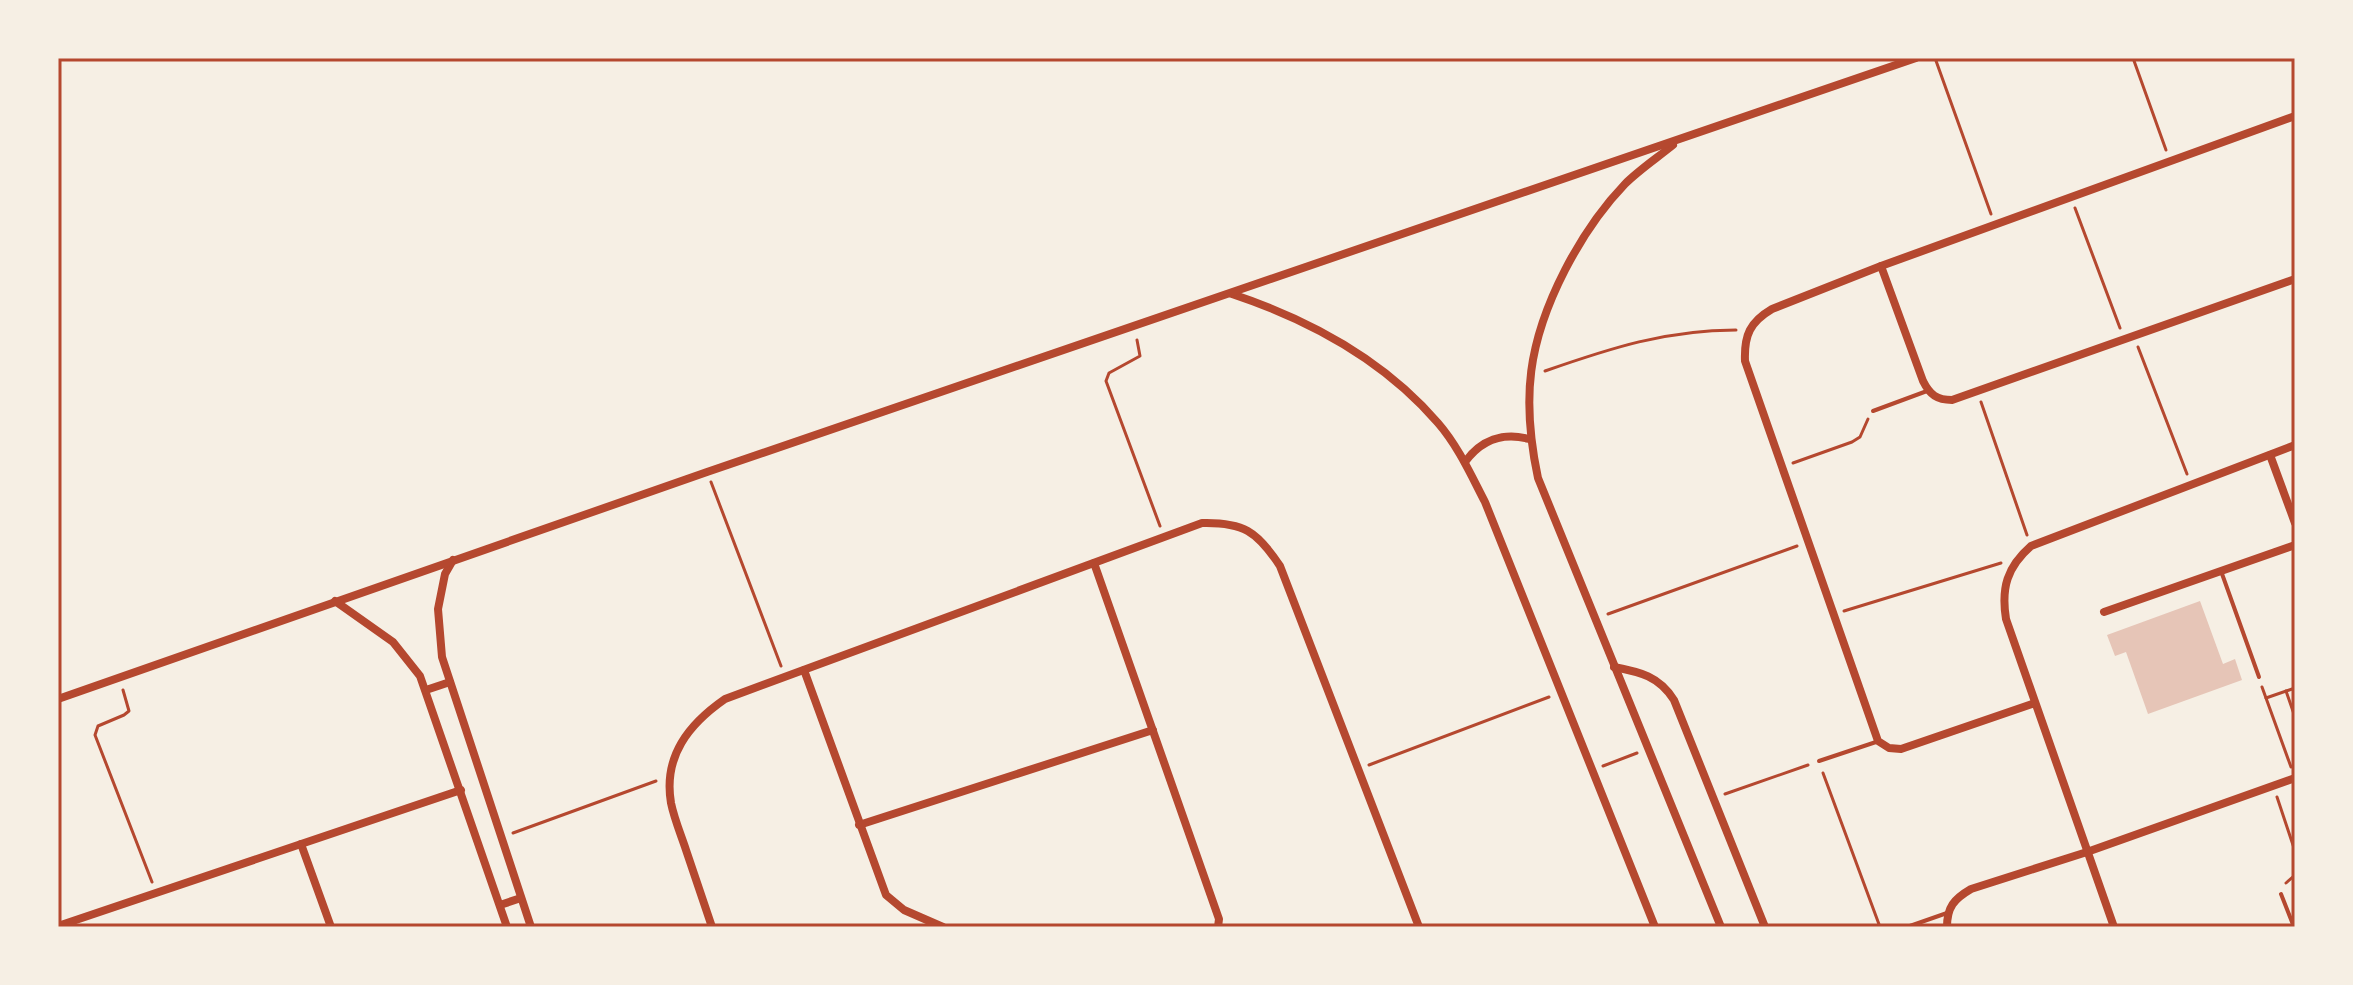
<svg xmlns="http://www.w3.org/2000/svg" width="2353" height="985" viewBox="0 0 2353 985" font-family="'Roboto Serif',serif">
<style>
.building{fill:#e6c5b7}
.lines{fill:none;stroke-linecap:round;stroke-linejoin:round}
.path{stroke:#b5482f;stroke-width:3}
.service{stroke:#b5482f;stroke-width:4}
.minor{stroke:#b5482f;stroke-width:8}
.neatline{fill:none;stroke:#b5482f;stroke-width:3}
</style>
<rect width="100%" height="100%" fill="#f6efe4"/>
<polygon class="building" points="2200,601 2223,664 2235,659 2242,680 2148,714 2126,652 2115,656 2107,635"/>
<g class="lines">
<g class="path">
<polyline points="1935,58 1991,214"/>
<polyline points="2133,58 2166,150"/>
<polyline points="2075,208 2120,328"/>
<polyline points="1137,340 1140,356 1109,373 1106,381 1160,526"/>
<polyline points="2138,347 2187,474"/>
<path d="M1545,371C1611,348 1666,330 1736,330"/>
<polyline points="1981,402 2027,535"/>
<polyline points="1793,463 1852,442 1860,437 1868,419"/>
<polyline points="711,482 781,666"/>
<polyline points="1844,611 2001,563"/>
<polyline points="1608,614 1797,546"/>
<polyline points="2262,687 2291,767"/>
<polyline points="123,690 129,711 124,715 98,726 95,735 152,882"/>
<polyline points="2286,691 2295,717"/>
<polyline points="2266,698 2295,688"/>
<polyline points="1369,765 1549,697"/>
<polyline points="1603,766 1637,753"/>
<polyline points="1823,773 1880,927"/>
<polyline points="1725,794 1808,765"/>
<polyline points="2277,797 2295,851"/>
<polyline points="513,833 656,781"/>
<polyline points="2286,883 2295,875"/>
</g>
<g class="service">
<polyline points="1873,411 1927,391"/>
<polyline points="2221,571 2259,677"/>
<polyline points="1819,761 1876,742"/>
<polyline points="2281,894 2294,927"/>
<polyline points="1907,927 1947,913"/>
</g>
<g class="minor">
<path d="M1673,145C1657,158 1639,170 1625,184C1601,209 1581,239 1565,270C1528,342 1521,398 1538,478L1721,927"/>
<path d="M1881,266L1923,381C1930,395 1937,400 1952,400L2295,279"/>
<path d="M1232,294C1310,320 1383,359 1438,423C1458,446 1471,475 1485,502L1655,927"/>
<polyline points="2270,455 2295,523"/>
<path d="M1465,462C1481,440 1503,432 1529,439"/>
<polyline points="453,560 445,574 438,609 442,657 531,927"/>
<polyline points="1094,563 1219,919 1218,927"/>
<polyline points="335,601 393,642 420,676 507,927"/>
<polyline points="2104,612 2295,545"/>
<path d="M1614,667C1640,672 1659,676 1674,700L1765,927"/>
<polyline points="804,670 886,895 904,910 943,927"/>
<polyline points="426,690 450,682"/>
<polyline points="58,699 707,472 1916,58"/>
<path d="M2035,703L1901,749L1889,748L1878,741L1745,361C1744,335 1750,322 1772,309L1881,266L2295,116"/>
<polyline points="859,825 1153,730"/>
<polyline points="301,844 331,927"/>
<polyline points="500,905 521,898"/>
<polyline points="58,926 461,790"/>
<path d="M712,927C703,901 695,876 686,850C681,835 674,818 671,803C663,756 689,724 725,699L1202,523C1243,522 1257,531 1280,566L1419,927"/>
<path d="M1947,927C1947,907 1954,899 1971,889L2087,852L2295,778"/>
<path d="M2114,927L2006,619C2001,588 2007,567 2031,546L2295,445"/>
</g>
</g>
<rect width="2353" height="985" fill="none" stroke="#f6efe4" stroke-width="120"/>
<rect x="60" y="60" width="2233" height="865" class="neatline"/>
</svg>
